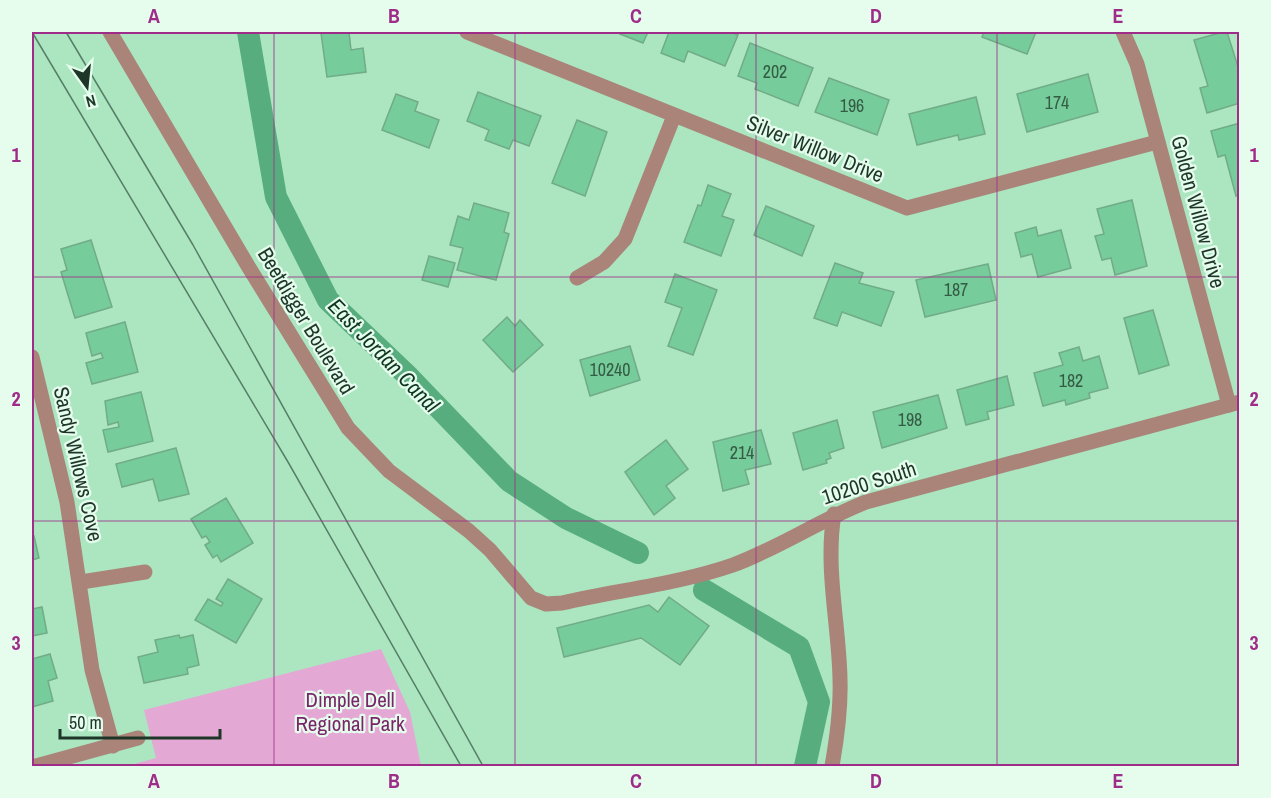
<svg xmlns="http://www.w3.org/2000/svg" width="1271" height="798" viewBox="0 0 1271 798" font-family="'Archivo Narrow',sans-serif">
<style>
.green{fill:#e4a8d4}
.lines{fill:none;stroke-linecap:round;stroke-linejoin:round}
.canal{stroke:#57ad7d;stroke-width:22}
.building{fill:#76cc9a;stroke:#71ab88;stroke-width:1.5}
.minor{stroke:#aa8479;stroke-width:15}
.tram{stroke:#577e66;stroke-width:1.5}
.grid{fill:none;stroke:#9e2c88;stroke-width:1.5;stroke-opacity:0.55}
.labels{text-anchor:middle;stroke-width:4.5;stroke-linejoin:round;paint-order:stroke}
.number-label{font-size:18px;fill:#345c44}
.street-label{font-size:21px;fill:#1e3628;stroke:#e6fdee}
.park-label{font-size:21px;fill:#7a2569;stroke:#e6fdee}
.water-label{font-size:22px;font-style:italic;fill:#0f3521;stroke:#e6fdee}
.neatline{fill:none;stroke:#9e2c88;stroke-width:2}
.grid-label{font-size:20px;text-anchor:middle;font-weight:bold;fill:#9e2c88}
</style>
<rect width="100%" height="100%" fill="#abe6c1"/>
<polygon class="green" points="381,649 410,712 421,766 127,766 156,758 144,710"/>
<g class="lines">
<g class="canal">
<polyline points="248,32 276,197 328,300 409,377 509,481 566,518 638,553"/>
<polyline points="704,590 799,647 819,702 805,766"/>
</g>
</g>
<g class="building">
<polygon points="349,32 351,50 363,48 366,72 327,77 321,33"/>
<polygon points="621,32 648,32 643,43 620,34"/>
<polygon points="669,32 730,32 738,35 725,66 688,51 684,62 661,53"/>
<polygon points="984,32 1036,32 1027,54 982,37"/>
<polygon points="1223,32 1227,32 1240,73 1240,103 1207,113 1200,88 1208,86 1194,40"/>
<polygon points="750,43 813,68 798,106 755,89 757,83 738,76"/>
<polygon points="1088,74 1098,112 1027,132 1017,94"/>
<polygon points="829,78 889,100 877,135 815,112"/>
<polygon points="478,92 541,116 529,146 513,140 509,149 485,140 489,130 467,121"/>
<polygon points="396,94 418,102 415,111 439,120 429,148 382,130"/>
<polygon points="976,97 985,134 959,140 958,135 917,145 909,114"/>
<polygon points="577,120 607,132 585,196 552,183"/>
<polygon points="1240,123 1240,195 1236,196 1225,155 1218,157 1211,131"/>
<polygon points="708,185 731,194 722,216 734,220 721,256 684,242 698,205 701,206"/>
<polygon points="1132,200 1147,266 1115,275 1111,258 1102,260 1095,236 1104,234 1097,209"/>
<polygon points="474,203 509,213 504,232 509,234 496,280 457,270 463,248 450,245 458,216 469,220"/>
<polygon points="766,206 814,226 802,256 754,235"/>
<polygon points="1036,227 1038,236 1061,230 1071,268 1038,277 1032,254 1021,257 1015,233"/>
<polygon points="91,240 112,307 75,318 61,272 67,270 61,249"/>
<polygon points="429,256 455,263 448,287 422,280"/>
<polygon points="835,263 863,273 859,283 894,292 881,326 842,312 837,326 814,318"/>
<polygon points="988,264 996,300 925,317 916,280"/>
<polygon points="675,274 717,290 693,355 668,346 682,308 665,302"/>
<polygon points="1153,310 1169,365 1139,374 1124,318"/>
<polygon points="507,317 515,326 520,320 543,345 513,372 483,340"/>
<polygon points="125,322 138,372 92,384 86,363 103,358 101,353 92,356 86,333"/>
<polygon points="630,346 640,380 590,396 580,360"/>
<polygon points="1079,347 1083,361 1099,356 1108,388 1089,393 1090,398 1066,405 1065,400 1043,406 1034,373 1063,365 1059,353"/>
<polygon points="1007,376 1014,405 987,412 989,419 966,425 957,390"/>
<polygon points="141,392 153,441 108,452 103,430 119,427 118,422 108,425 105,401"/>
<polygon points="938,395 947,428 882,448 873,412"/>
<polygon points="837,420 844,448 829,453 831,458 826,460 827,463 803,470 793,433"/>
<polygon points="761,430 771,464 745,470 749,484 723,491 713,442"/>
<polygon points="666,440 688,469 666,486 675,498 654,515 625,472"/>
<polygon points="176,448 189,494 159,501 153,479 122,487 116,464"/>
<polygon points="226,498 253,543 221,562 217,555 213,558 205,545 210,542 206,536 202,538 191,519"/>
<polygon points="34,536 39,558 32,560 32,537"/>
<polygon points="228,579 262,599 236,643 195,620 208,599 221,606 223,603 216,599"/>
<polygon points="669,597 709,626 680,665 641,638 564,657 557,628 649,605 658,612"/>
<polygon points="42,607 47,633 32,636 32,609"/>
<polygon points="179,635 180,638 193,635 199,665 187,668 188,674 144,683 138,657 158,652 155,640"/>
<polygon points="50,654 57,678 48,681 53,701 32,707 32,659"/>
</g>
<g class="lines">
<g class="minor">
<path d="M110,32L248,266L348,428L389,471L469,531L490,550L531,598L546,604L562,603C618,590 678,584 733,565C779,548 820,520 866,502L1240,402"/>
<polyline points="467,32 907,208 1157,142"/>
<polyline points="1123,32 1137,64 1229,405"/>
<polyline points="577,278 604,262 625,239 674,116"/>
<polyline points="32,357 67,502 92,670 113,746"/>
<polyline points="81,582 145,572"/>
<polyline points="36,766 138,738"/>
<path d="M832,766C837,738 841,709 840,679C839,625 825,568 834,514"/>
</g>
<g class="tram">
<polyline points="32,32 288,462 461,766"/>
<polyline points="66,32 193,245 483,766"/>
</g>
</g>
<path class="grid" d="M274,32V766M515,32V766M756,32V766M997,32V766M32,277H1240M32,521H1240"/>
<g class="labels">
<g class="number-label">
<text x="775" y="78">202</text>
<text x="1057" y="109">174</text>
<text x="852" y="112">196</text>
<text x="956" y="296">187</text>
<text x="610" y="376">10240</text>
<text x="1071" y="387">182</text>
<text x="910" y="426">198</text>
<text x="742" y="459">214</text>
</g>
<g class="street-label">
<text transform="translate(815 149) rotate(22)" y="7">Silver Willow Drive</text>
<text transform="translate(1198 212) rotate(75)" y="7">Golden Willow Drive</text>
<text transform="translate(306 321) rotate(59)" y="7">Beetdigger Boulevard</text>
<text transform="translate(78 464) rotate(77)" y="7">Sandy Willows Cove</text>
<text transform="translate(869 483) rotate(-18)" y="7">10200 South</text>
</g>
<g class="park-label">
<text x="350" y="707">Dimple Dell<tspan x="350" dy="24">Regional Park</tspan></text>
</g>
<g class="water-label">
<text transform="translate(384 355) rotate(46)" y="8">East Jordan Canal</text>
</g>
</g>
<rect width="1271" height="798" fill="none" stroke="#e6fdee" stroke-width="66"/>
<g transform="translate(87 87) rotate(165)" stroke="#e6fdee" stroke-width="4.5" paint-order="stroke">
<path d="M0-4.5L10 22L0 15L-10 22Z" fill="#1e3628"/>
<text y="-9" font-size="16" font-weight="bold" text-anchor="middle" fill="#1e3628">N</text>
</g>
<path d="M60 729v9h160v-9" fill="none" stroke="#1e3628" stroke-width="3"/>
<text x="69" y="729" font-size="18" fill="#1e3628" stroke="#e6fdee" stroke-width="4.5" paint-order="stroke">50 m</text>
<rect x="33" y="33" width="1205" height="732" class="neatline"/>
<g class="grid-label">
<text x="154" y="23">A</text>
<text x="394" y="23">B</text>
<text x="636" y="23">C</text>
<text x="876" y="23">D</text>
<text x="1118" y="23">E</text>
<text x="16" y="162">1</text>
<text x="1254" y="162">1</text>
<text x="16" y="406">2</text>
<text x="1254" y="406">2</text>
<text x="16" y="650">3</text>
<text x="1254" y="650">3</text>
<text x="154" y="788">A</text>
<text x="394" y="788">B</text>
<text x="636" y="788">C</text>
<text x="876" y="788">D</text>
<text x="1118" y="788">E</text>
</g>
</svg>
